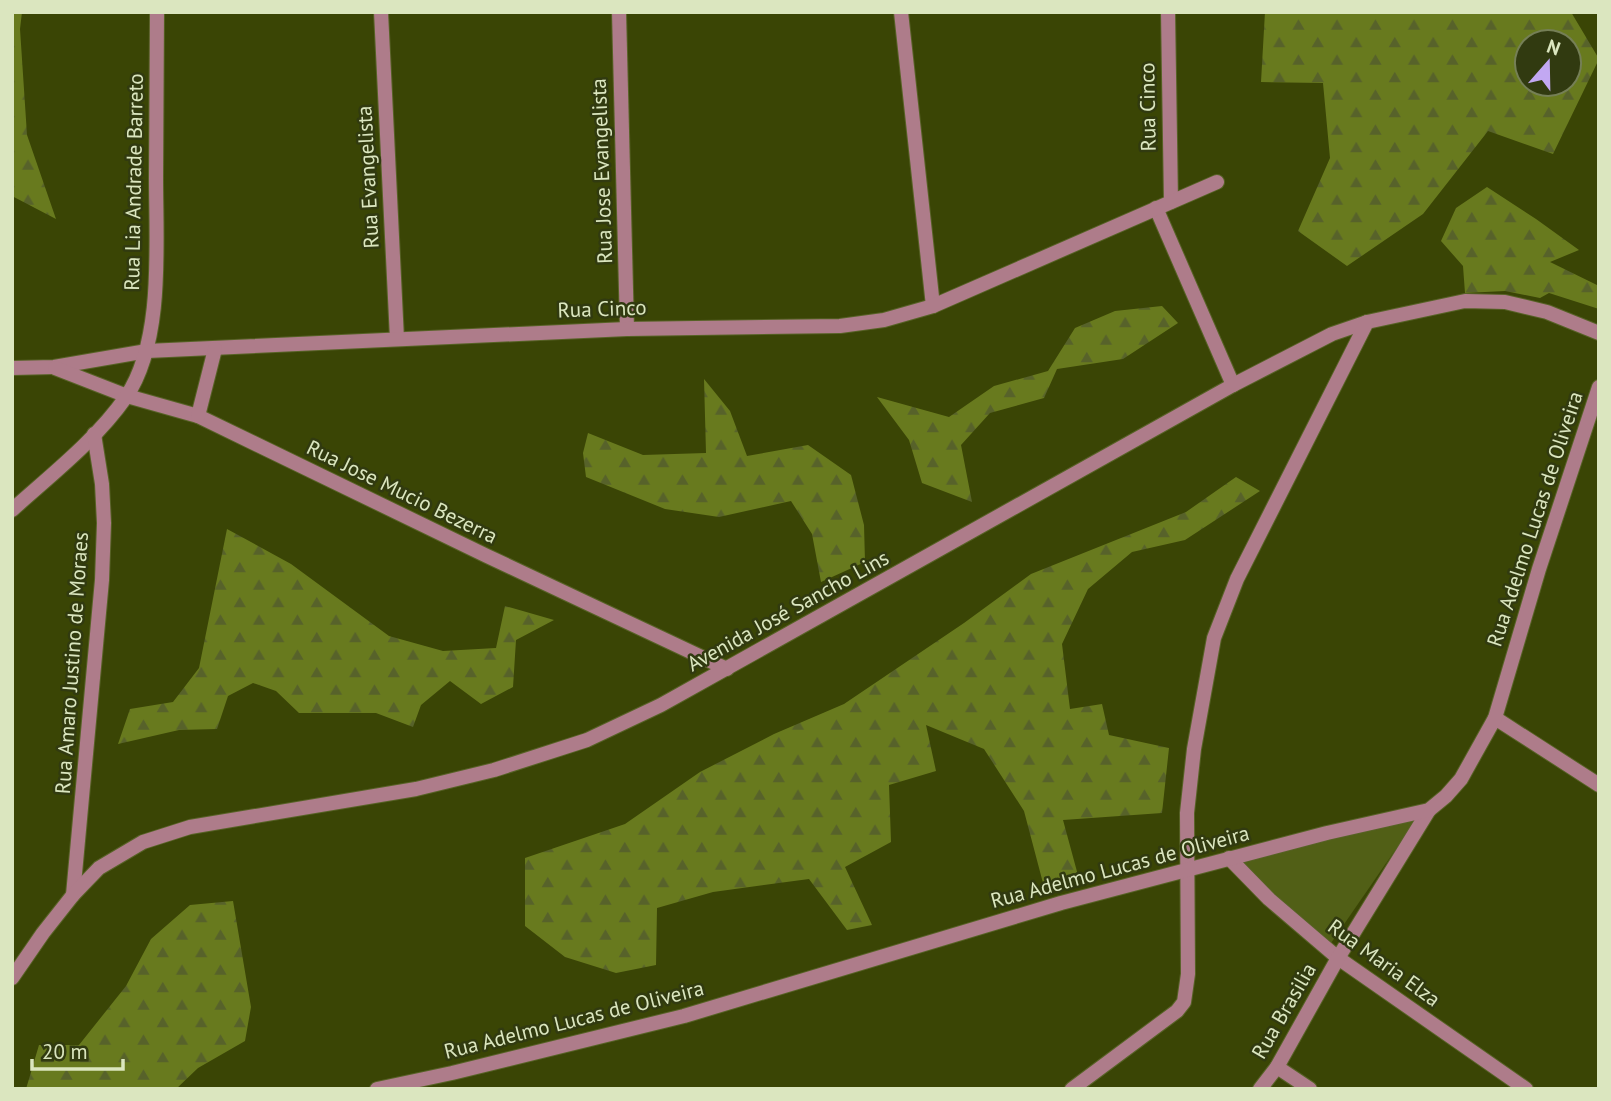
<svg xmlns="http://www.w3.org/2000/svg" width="1611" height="1101" viewBox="0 0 1611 1101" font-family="'PT Sans',sans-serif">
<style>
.forest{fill:url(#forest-firs);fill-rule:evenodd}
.park{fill:#515f16}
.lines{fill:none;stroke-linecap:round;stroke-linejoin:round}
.service-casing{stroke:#576226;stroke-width:16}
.minor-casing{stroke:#576226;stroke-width:16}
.tertiary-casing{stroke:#576226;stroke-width:16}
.service{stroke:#ae7c8a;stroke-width:14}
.minor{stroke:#ae7c8a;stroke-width:14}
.tertiary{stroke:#ae7c8a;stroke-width:14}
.labels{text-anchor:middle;stroke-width:5;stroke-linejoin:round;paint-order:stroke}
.street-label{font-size:21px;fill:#dbe6bf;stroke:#313a10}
</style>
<defs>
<pattern id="forest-firs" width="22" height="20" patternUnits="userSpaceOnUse" patternTransform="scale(1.75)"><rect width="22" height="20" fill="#687a1e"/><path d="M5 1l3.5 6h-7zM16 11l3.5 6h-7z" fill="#57622a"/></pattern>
</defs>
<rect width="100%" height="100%" fill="#3a4505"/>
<g class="forest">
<polygon points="12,12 22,12 20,29 27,135 56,219 12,196"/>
<path d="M1265,12H1571L1599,59L1553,154L1488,131L1423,214L1347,266L1298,231L1330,158L1323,83L1261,82ZM1569,42V84H1527V42Z"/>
<polygon points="1487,187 1536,219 1579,250 1550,262 1599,286 1599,309 1549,293 1540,298 1505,291 1465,293 1463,266 1441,241 1456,208"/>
<polygon points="1162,306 1178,323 1123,359 1057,369 1044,398 990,413 961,445 972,502 922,483 909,440 877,397 949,417 994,386 1048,371 1075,328 1115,311"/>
<polygon points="704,379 730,411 747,456 808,445 851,475 864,525 865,562 821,582 812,534 791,501 719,517 665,509 586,477 583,453 588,433 643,455 706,453"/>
<polygon points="1236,477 1260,491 1185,540 1132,552 1088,589 1062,644 1070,709 1102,704 1109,735 1169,748 1162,813 1063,820 1079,879 1043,883 1024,811 984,749 926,725 936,771 889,785 891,842 845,867 872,925 847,930 809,879 713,892 657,908 656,965 616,973 565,957 525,926 525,858 625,824 700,772 774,734 844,704 964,623 1031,574 1186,512"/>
<polygon points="227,529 291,564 389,636 443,651 496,648 505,606 554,620 516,640 513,687 481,704 450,681 421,705 413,727 376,713 299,713 276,691 253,683 228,696 217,729 179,730 118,744 130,709 173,702 199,668"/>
<polygon points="233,901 251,1007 245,1041 198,1068 176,1089 26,1089 39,1045 79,1045 126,986 151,939 190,905"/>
</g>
<polygon class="park" points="1420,814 1329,946 1234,860"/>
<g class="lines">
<defs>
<polyline id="service" points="1156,208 1233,385"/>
<g id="minor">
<polyline points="381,12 397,339"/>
<polyline points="619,12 627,329"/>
<polyline points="901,12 933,306"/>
<polyline points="1168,12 1171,202"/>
<polyline points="12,368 54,367 147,351 627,329 840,326 884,320 933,306 1217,182"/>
<polyline points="55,368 127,396 198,416 487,556 727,669"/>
<polyline points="198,416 215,349"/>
<path d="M12,510C51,475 96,440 126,397C164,341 156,244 156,178C156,123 157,67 157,12"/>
<polyline points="1495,718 1599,785"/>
<polyline points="1229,858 1269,899 1338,958 1526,1089"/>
<polyline points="73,895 102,580 104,523 102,484 94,434"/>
<polyline points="12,978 43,933 73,895 99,868 143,842 190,827 416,789 494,770 587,740 661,705 1233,385 1332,334 1367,322 1465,301 1505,302 1547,312 1599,333"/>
<polyline points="1277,1067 1310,1089"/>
<polyline points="1072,1089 1177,1011 1184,1002 1188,974 1187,813 1194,749 1214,638 1237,579 1367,322"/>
<polyline points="1260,1089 1277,1067 1338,958 1429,810"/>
</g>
<polyline id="tertiary" points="377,1089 452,1073 684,1016 1061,903 1327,833 1429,810 1446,796 1461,779 1495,718 1539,569 1599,387"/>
</defs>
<use href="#service" class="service-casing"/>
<use href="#minor" class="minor-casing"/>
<use href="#tertiary" class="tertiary-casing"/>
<use href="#service" class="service"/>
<use href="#minor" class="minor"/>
<use href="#tertiary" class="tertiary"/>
</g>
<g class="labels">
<g class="street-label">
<text transform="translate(1148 107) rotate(-91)" y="7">Rua Cinco</text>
<text transform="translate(602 171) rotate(-92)" y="7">Rua Jose Evangelista</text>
<text transform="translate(368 177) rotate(-93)" y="7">Rua Evangelista</text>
<text transform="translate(134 182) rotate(-89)" y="7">Rua Lia Andrade Barreto</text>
<text transform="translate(602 309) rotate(-2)" y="7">Rua Cinco</text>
<text transform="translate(402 492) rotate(26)" y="7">Rua Jose Mucio Bezerra</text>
<text transform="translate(1535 519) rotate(-72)" y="7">Rua Adelmo Lucas de Oliveira</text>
<text transform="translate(788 611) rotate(-29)" y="7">Avenida José Sancho Lins</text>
<text transform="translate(72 663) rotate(-86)" y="7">Rua Amaro Justino de Moraes</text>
<text transform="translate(1120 867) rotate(-15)" y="7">Rua Adelmo Lucas de Oliveira</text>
<text transform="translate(1384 963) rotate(36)" y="7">Rua Maria Elza</text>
<text transform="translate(1284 1011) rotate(-60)" y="7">Rua Brasilia</text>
<text transform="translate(574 1020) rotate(-14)" y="7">Rua Adelmo Lucas de Oliveira</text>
</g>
</g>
<rect width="1611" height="1101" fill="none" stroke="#dbe6bf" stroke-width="28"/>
<g transform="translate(1548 63) rotate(20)"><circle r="33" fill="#313a10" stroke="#757f56" stroke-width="2"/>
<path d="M0-5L12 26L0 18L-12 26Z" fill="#c2a8f2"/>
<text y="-10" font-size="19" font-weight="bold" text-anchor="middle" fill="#dbe6bf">N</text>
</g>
<path d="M32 1059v10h91v-10" fill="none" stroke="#dbe6bf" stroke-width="3.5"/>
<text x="42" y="1059" font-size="21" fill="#dbe6bf" stroke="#313a10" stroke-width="5" paint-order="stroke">20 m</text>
</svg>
